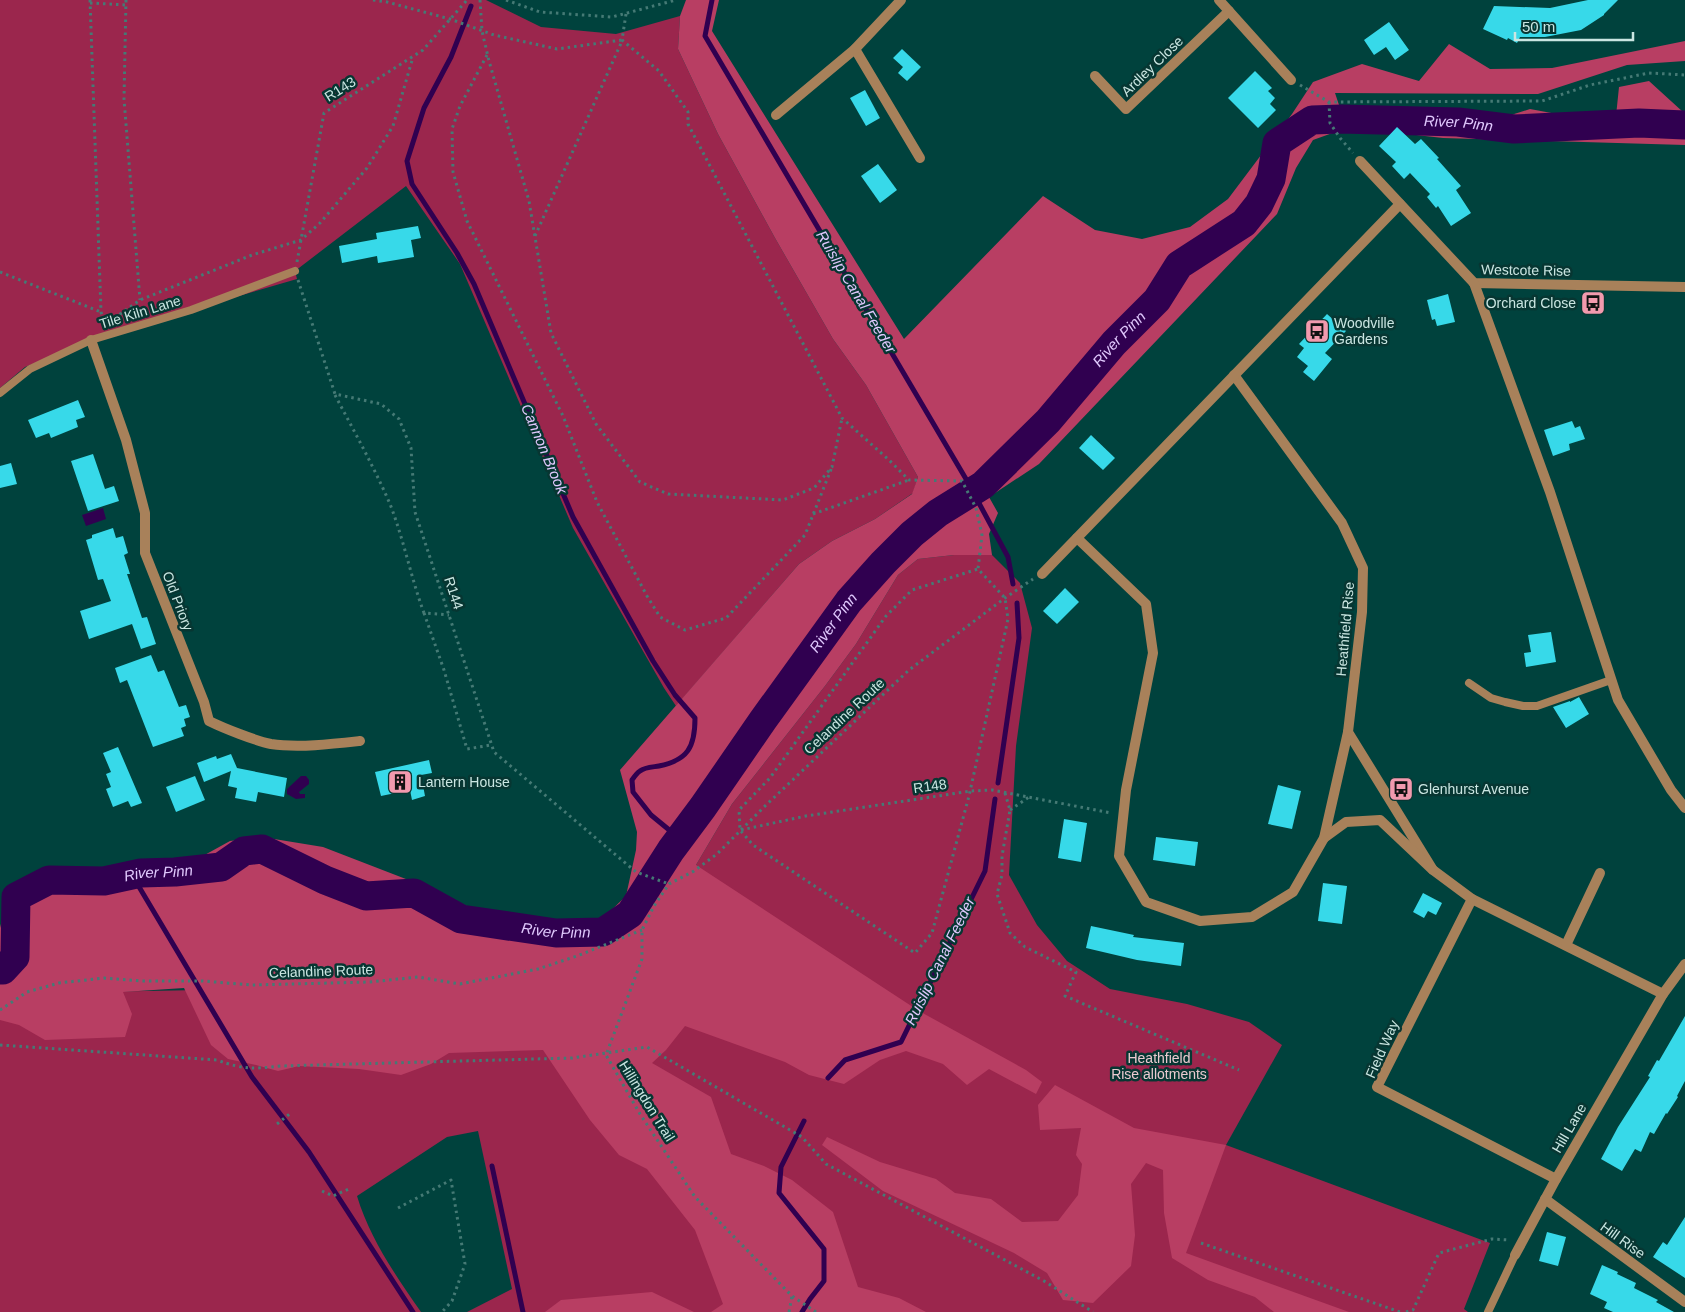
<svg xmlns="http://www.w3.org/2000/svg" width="1685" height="1312" viewBox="0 0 1685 1312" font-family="Helvetica,sans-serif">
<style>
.green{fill:#9b264d}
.forest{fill:#b83e63}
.water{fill:#300050}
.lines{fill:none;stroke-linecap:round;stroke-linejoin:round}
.stream{stroke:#300050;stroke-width:5}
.river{stroke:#300050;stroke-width:29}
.building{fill:#37d9e9}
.path{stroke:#457a75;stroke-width:3;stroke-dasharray:2.5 4;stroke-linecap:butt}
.lane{stroke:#a8815a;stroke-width:8}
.street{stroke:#a8815a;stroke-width:10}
.labels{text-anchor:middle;stroke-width:5;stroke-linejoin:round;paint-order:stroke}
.street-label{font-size:14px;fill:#cae6e2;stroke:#073632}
.poi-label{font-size:14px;fill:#cae6e2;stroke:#073632;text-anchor:start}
.park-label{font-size:14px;fill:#ebcad0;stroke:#073632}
.water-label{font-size:15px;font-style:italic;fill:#e0c8fd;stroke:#073632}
</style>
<rect width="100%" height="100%" fill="#00423d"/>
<g class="green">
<polygon points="0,0 486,0 541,27 616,34 680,16 678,49 718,134 775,238 833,339 866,385 918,477 913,493 875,519 832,541 799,564 676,706 664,688 573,528 460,264 406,186 295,271 297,279 112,333 25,367 0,388"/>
<path d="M954,555H992L1020,583L1032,628L1016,746L1009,875L1037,925L1067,961L1110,989L1187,1004L1249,1022L1282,1045L1226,1145L1490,1243L1464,1309L1468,1312H467L512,1289L478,1131L447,1137L357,1196C370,1239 396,1276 421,1312H0V1015L91,992L309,988L586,957L696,865L732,804L825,686L856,644L898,575L918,559Z"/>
</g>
<g class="forest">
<polygon points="686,0 719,0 712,31 904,339 1043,196 1095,230 1142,239 1190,227 1228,199 1292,114 1313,82 1362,64 1419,81 1449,44 1490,69 1552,68 1685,41 1685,61 1627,65 1538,94 1335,93 1340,108 1458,108 1511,115 1530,109 1573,117 1616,116 1619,87 1649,81 1683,112 1685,111 1685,145 1443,138 1380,131 1338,131 1313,140 1296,168 1277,214 1039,464 989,497 998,513 989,534 992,555 954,555 918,559 898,575 856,644 825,686 732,804 696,865 919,1011 1026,1070 1042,1082 1036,1094 989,1069 967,1085 943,1064 906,1051 880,1060 844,1084 809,1075 785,1062 685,1026 666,1050 652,1063 711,1097 731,1154 764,1166 792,1180 833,1212 858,1287 899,1298 926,1312 711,1312 723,1304 695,1230 647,1169 619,1155 590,1120 543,1050 449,1053 431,1064 401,1075 359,1069 299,1066 278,1071 256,1065 228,1059 211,1045 184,988 123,992 132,1014 125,1037 45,1040 19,1025 0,1020 0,928 10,886 45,869 105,867 152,859 201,857 230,841 262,837 323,847 424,886 486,915 548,918 574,925 598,923 626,896 636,850 637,832 620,770 799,564 832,541 875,519 912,494 918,477 866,385 833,339 775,238 718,134 678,49 680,16"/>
<polygon points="1055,1085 1134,1128 1226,1145 1186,1253 1349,1312 1274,1312 1255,1297 1208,1280 1172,1258 1164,1213 1163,1170 1146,1163 1131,1184 1135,1235 1131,1266 1093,1303 1063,1300 1047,1273 1014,1253 883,1191 822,1145 827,1137 880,1162 936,1179 955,1193 991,1199 1022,1222 1058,1221 1078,1195 1082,1164 1076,1155 1081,1128 1040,1130 1038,1105"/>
<polygon points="652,1292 694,1312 545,1312 561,1300"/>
</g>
<g class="water">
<polygon points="103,508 106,519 86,526 82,515"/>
<polygon points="301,776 306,776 309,780 309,784 299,792 300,794 305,794 305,798 296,799 287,794 287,789"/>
</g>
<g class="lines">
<g class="stream">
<polyline points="712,0 705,36 966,479 1008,557 1013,584"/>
<path d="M471,6L451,57L424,108L407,161L412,184L457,253L474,284L573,517L653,661L675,695L695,718C695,747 688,760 659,766C654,767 645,767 640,771C637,773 634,777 632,780L633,792L651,815L679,838"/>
<polyline points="998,783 1019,638 1017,603"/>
<polyline points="132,875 252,1077 309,1152 413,1312"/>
<polyline points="828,1078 845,1060 901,1042 985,871 995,799"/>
<polyline points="492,1166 523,1312"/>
<polyline points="802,1312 810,1299 824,1281 824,1249 779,1193 781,1167 804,1121"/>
</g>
<path class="river" id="s1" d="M0,970H3L15,957L16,897L49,880L104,881L141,873L175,872L221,867L244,851L262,849L325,880L366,896L414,893L461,919L556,933L603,932L630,914L671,850L703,807L763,720L849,601L883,563L912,534L938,513L983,485L1048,421L1114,343L1157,300L1179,265L1244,223L1259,204L1271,179L1277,143L1312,120L1341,119L1458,122L1514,129L1639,123L1685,125"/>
</g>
<g class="building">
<polygon points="1588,0 1618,0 1604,14 1604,15 1581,30 1545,37 1520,37 1517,43 1508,38 1507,40 1483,29 1494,6 1550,8"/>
<polygon points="1389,22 1409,50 1395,60 1386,47 1374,55 1364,40"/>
<polygon points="902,49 921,67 907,81 898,73 903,67 893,58"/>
<polygon points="1255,71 1272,88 1268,91 1275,98 1270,104 1276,110 1258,128 1228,98"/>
<polygon points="865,90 880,118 866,126 850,98"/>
<polygon points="1397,127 1415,144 1421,139 1439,158 1437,159 1461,186 1456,190 1471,213 1451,226 1438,206 1436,208 1427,197 1430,194 1410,173 1404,179 1392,166 1396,162 1379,146"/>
<polygon points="878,164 897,190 880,203 861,176"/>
<polygon points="418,226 421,238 411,240 414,257 378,263 377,256 342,263 339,246 377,239 376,233"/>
<polygon points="1448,294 1455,322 1437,326 1435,319 1432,320 1427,300"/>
<polygon points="1327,314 1346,331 1325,353 1332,359 1314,381 1303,372 1308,366 1297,357 1304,348 1299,344"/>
<polygon points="78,400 85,417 76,420 78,427 51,438 49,433 36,438 28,420"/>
<polygon points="1572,421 1575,428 1580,426 1585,439 1569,444 1570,450 1553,456 1544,430"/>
<polygon points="1091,435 1115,458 1103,470 1079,448"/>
<polygon points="93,454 105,489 114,486 119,501 88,511 71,461"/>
<polygon points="11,463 17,484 0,488 0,466"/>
<polygon points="113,528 116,538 123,536 128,553 124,555 130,574 127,574 142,618 147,617 156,644 141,649 132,624 89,639 80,611 111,601 103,579 98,580 86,540 92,538 92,535"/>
<polygon points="1065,588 1079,602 1057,624 1043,611"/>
<polygon points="1551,632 1556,662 1526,667 1524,653 1531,652 1528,635"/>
<polygon points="151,655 158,672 164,670 179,707 186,705 190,717 184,719 186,726 181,728 184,736 153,747 127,680 120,683 115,668"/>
<polygon points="1579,697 1589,714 1566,728 1553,707 1570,701 1570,702"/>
<polygon points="118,747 142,803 131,807 128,801 113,807 106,789 111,787 106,774 111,772 103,753"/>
<polygon points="231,754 237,768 287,778 284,797 258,792 256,802 235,798 237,788 228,786 231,771 204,782 197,763 216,756 217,759"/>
<polygon points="429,760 432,773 421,775 425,796 412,800 410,790 381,796 375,772"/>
<polygon points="195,776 205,800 176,812 166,787"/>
<polygon points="1278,785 1301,791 1292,829 1268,824"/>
<polygon points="1064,819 1087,823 1081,862 1058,858"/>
<polygon points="1156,837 1198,842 1195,866 1153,860"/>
<polygon points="1323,883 1347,886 1342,924 1318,921"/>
<polygon points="1423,893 1442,903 1436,915 1428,911 1424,918 1413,912"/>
<polygon points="1091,926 1134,935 1133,937 1184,943 1181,966 1137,960 1086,948"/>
<polygon points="1685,1016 1685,1081 1677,1096 1678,1097 1667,1114 1666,1113 1654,1134 1650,1132 1641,1152 1635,1149 1622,1171 1601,1159 1618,1127 1650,1077 1648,1076 1657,1060 1659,1061"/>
<polygon points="1685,1217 1685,1278 1653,1257 1663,1242 1667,1245"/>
<polygon points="1547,1232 1566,1237 1558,1266 1539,1261"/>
<polygon points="1602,1265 1618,1272 1617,1274 1636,1283 1634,1288 1658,1300 1656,1302 1674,1312 1613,1312 1604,1308 1607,1302 1590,1294"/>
</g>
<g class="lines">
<g class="path">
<polyline points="90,0 101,312 105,326"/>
<polyline points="126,0 124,99 140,300"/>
<polyline points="373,0 387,2 450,19 494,35 557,49 622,40"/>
<polyline points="480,0 482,31 489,61 529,201 551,333 596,424 640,482 668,494 783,500 814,488 832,467 842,418"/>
<polyline points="506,0 540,12 612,17 676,0"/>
<polyline points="90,3 126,5"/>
<polyline points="626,14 622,40 659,71 688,112 688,124 842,418 889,460 909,480 962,481 976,508 982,535 978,569 1005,598 1008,619 969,796 932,933 915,953 753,845 740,830 739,810 770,778 886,616 912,590 978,569"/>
<polyline points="487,55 460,106 452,129 453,172 467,221 563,416 597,502 647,596 660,617 685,630 726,618 805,535 832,467"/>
<polyline points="1300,85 1329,102 1542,101 1590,85 1649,73 1685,75"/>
<polyline points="1329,102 1330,123 1340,138 1353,153"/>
<polyline points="535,236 622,41"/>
<polyline points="297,262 324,113 423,50 467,0"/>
<polyline points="0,272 101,312"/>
<polyline points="298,280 335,394 381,404 399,419 411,448 415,512 494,752 636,872 669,884"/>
<polyline points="109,322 140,300 252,255 301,240 320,223 367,168 393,126 413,57"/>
<path d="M335,395C354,431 374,467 390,504C404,540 411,578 424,613L449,615"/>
<polyline points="813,514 909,480"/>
<polyline points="424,613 444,670 467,749 491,745"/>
<polyline points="1005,793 1010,810 1002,856 1002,875 997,894 1010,933 1025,947 1076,972 1065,996 1239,1070"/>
<polyline points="1010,810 1029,797"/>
<polyline points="741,830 806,816 971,791 992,790 1111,813"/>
<polyline points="0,1010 27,992 59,983 104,978 142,981 203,981 251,985 370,982 418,977 460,984 538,969 577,956 642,930"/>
<path d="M0,1045L217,1060C244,1070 253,1069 281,1066L572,1058L647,1047L802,1137L826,1164L1044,1281L1093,1312"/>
<polyline points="277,1124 292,1112"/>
<polyline points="322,1191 333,1196 351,1188"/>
<polyline points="398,1208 451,1180 465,1264 452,1301 442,1312"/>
<polyline points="1201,1243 1400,1312"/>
<polyline points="789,1312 792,1296"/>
<polyline points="816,1312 792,1296 695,1197 640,1114 606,1055 642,959 642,930 654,906 669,884 694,871 717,854 764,807 909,670 1005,598 1033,579"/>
<polyline points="1406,1312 1413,1310 1439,1253 1492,1239 1509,1240"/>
</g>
<g class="lane">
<polyline points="0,393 30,369 91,340 191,310 295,271"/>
<polyline points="1469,683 1491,698 1505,702 1523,706 1537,706 1611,680"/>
<polyline points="1488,1312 1515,1255"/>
</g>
<g class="street">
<polyline points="1219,0 1291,80"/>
<polyline points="855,49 920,158"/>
<polyline points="1095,76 1126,109 1229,11"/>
<polyline points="776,115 855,49 901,0"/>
<polyline points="1360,161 1474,283 1685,287"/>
<polyline points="1474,283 1550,492 1618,700 1671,790 1685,808"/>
<path d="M91,340L126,440L145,513V553L204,702L209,721C223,728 256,741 271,744C298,748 333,744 360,741"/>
<polyline points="1234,375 1342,523 1363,568 1362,612 1348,732 1433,870"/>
<polyline points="1077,538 1146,604 1153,653 1126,790 1119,856 1146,902 1200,921 1252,917 1293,892 1324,838 1348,732"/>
<polyline points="1042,574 1400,204"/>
<polyline points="1324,838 1346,822 1380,820 1433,870 1472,899 1663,994"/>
<polyline points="1472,899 1377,1087 1556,1179"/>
<polyline points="1566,945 1600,873"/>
<polyline points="1545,1199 1685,1302"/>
<polyline points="1515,1255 1556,1179 1663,994 1685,964"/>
</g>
</g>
<defs>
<symbol id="bus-square" viewBox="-11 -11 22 22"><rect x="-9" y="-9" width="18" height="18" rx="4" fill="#f29aae" stroke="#073632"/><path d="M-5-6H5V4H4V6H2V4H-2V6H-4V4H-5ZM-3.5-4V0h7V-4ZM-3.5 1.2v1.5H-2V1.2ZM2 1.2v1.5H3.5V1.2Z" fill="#111"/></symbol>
<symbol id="building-square" viewBox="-11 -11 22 22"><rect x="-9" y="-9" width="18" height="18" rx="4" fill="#f29aae" stroke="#073632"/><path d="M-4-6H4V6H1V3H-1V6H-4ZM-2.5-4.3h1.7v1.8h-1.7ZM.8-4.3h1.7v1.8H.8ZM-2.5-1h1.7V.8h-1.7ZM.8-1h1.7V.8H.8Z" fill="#111"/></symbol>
</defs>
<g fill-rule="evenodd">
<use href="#bus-square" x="1579" y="289" width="28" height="28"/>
<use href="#bus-square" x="1303" y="317" width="28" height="28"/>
<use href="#building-square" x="386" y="768" width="28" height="28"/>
<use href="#bus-square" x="1387" y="775" width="28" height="28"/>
</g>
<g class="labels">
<g class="street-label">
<text transform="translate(1152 66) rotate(-44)" y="5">Ardley Close</text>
<text transform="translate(340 89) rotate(-32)" y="5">R143</text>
<text transform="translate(1526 270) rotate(1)" y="5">Westcote Rise</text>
<text transform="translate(140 312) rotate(-17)" y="5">Tile Kiln Lane</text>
<text transform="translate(454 593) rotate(72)" y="5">R144</text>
<text transform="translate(178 601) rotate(69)" y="5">Old Priory</text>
<text transform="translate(1345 629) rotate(-85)" y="5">Heathfield Rise</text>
<text transform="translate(844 716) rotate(-43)" y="5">Celandine Route</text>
<text transform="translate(930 786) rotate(-8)" y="5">R148</text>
<text transform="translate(321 971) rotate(-2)" y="5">Celandine Route</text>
<text transform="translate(1382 1049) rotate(-66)" y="5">Field Way</text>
<text transform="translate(647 1101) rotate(58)" y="5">Hillingdon Trail</text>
<text transform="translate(1569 1128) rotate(-60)" y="5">Hill Lane</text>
<text transform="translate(1623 1240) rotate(36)" y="5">Hill Rise</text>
</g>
<g class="poi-label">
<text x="1576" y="308" text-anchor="end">Orchard Close</text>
<text x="1334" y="328">Woodville<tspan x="1334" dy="16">Gardens</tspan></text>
<text x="418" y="787">Lantern House</text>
<text x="1418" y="794">Glenhurst Avenue</text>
</g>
<g class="park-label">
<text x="1159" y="1063">Heathfield<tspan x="1159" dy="16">Rise allotments</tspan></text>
</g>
<g class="water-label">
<text dy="5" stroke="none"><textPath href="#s1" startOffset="1939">River Pinn</textPath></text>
<text transform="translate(856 292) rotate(59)" y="5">Ruislip Canal Feeder</text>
<text dy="5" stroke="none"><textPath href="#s1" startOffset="1489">River Pinn</textPath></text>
<text transform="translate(544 449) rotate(67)" y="5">Cannon Brook</text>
<text dy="5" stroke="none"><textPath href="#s1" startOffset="1084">River Pinn</textPath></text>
<text dy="5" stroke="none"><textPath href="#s1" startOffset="228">River Pinn</textPath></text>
<text dy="5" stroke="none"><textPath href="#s1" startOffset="649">River Pinn</textPath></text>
<text transform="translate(940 961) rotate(-64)" y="5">Ruislip Canal Feeder</text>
</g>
</g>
<path d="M1515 32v8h118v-8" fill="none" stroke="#cae6e2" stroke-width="2.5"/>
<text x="1522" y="32" font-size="15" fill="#cae6e2" stroke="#073632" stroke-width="4" paint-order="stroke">50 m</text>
</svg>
